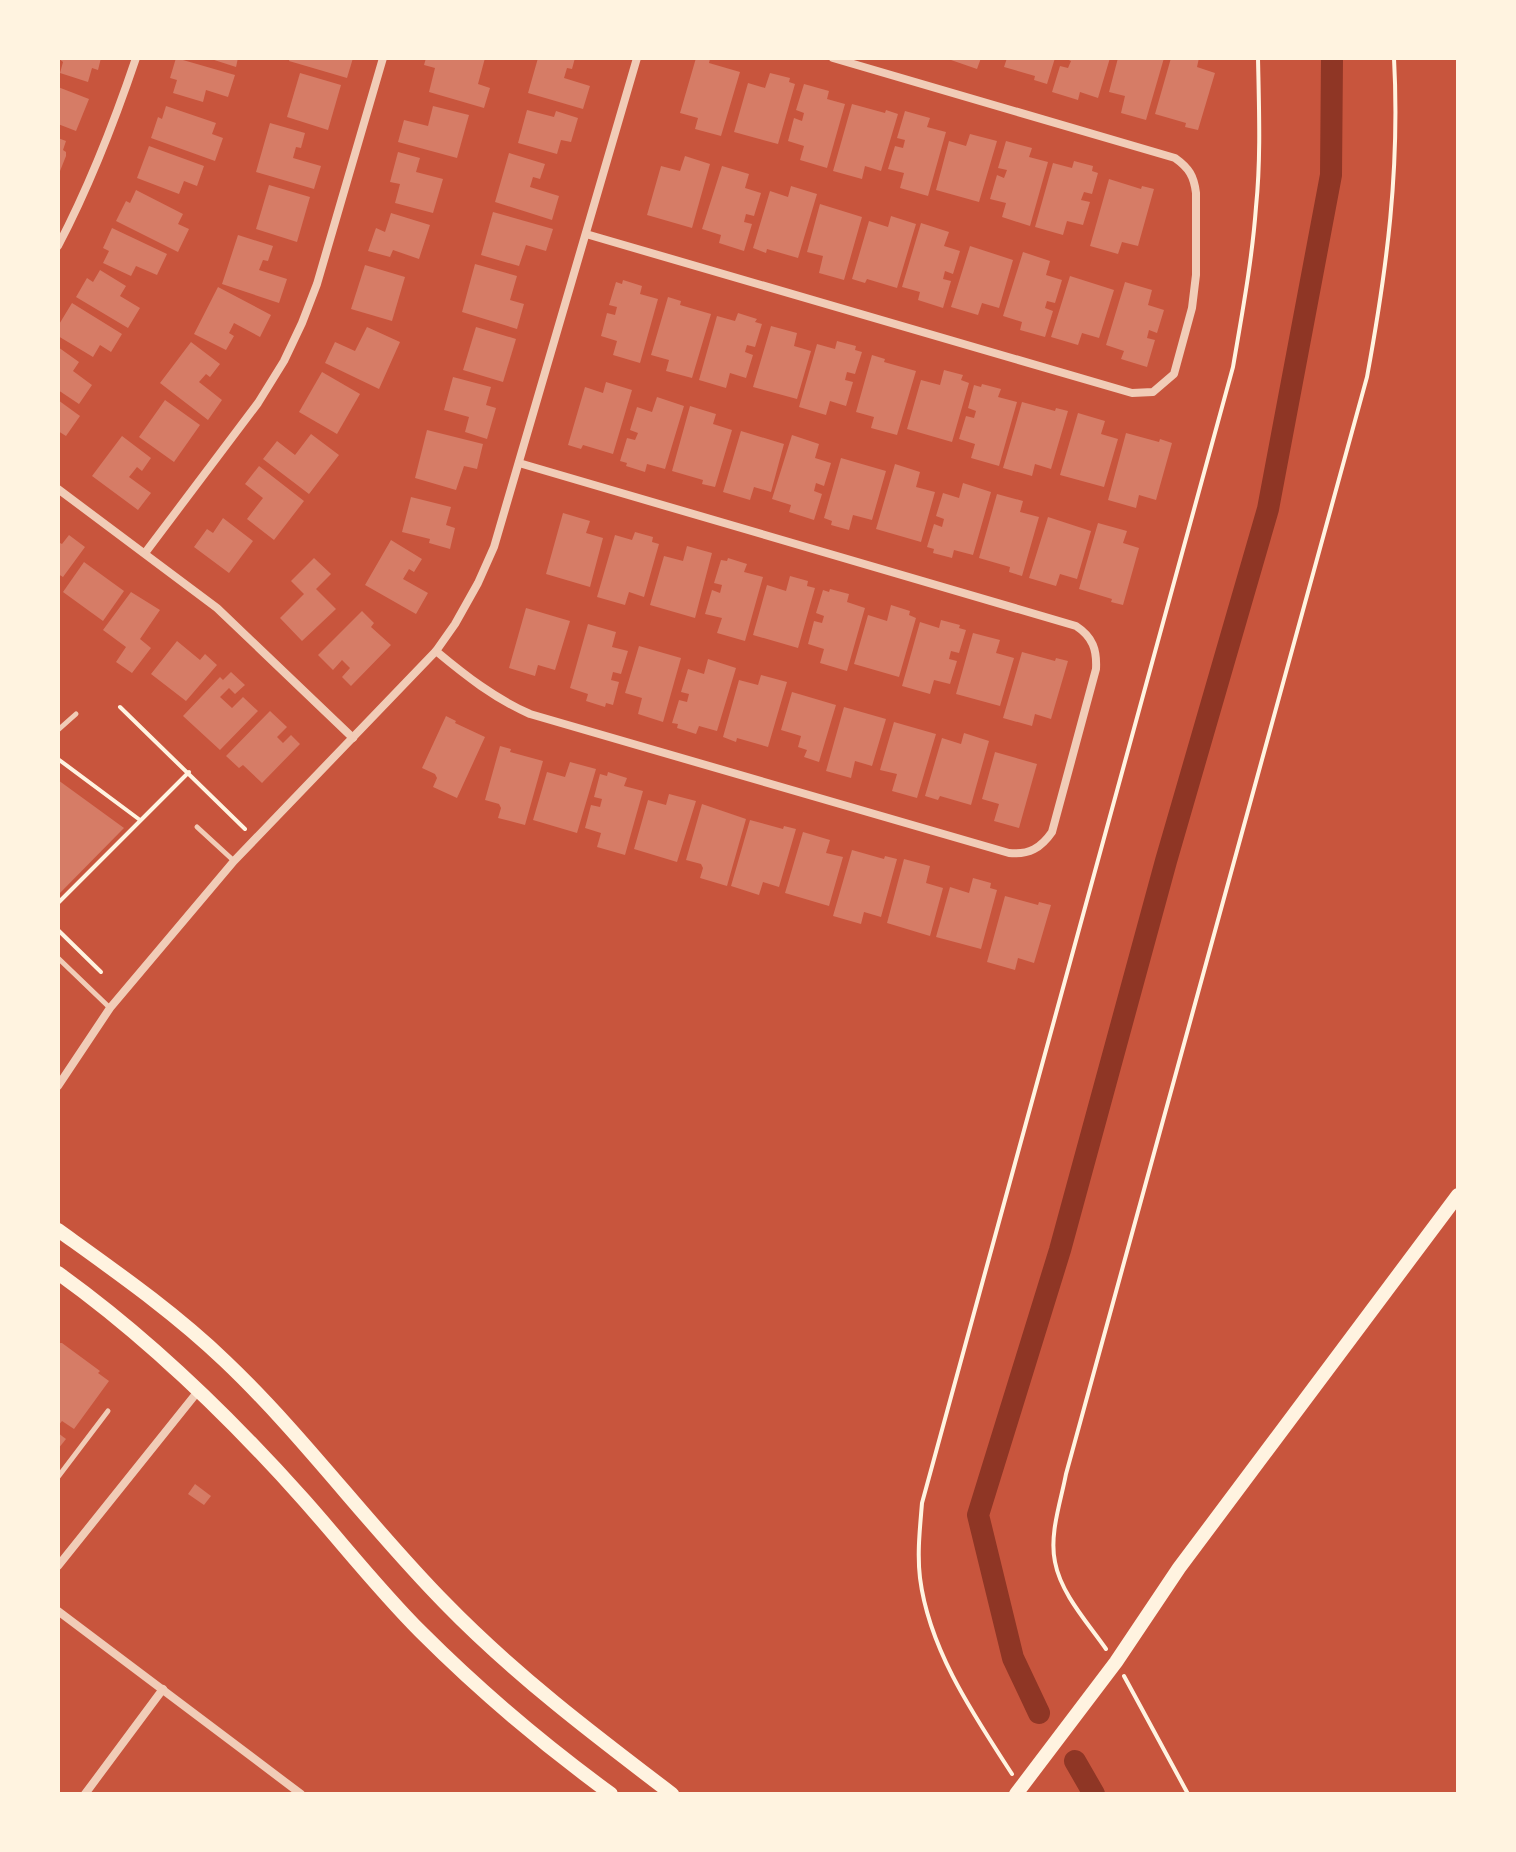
<svg xmlns="http://www.w3.org/2000/svg" width="1516" height="1852" viewBox="0 0 1516 1852" font-family="'Golos Text',sans-serif">
<style>
.lines{fill:none;stroke-linecap:round;stroke-linejoin:round}
.canal{stroke:#8f3625;stroke-width:22}
.building{fill:#d67c66}
.path{stroke:#fff3e0;stroke-width:4}
.service{stroke:#f1ccb7;stroke-width:5}
.minor{stroke:#f1ccb7;stroke-width:8}
.secondary{stroke:#fff3e0;stroke-width:14}
</style>
<rect width="100%" height="100%" fill="#c8553d"/>
<g class="lines">
<g class="canal">
<polyline points="1039,1713 1013,1658 978,1515 1060,1250 1166,861 1268,509 1331,175 1332,58"/>
<polyline points="1075,1761 1094,1794"/>
</g>
</g>
<g class="building">
<polygon points="58,58 101,58 98,70 92,68 88,82 60,73 63,62"/>
<polygon points="176,58 235,75 228,97 206,90 203,102 173,93 177,80 170,78"/>
<polygon points="208,58 238,58 236,67"/>
<polygon points="290,58 353,58 347,78 289,61"/>
<polygon points="426,58 485,58 478,84 490,88 484,108 429,92 435,68 424,65"/>
<polygon points="538,58 575,58 572,69 567,68 564,78 590,86 583,109 528,93"/>
<polygon points="696,58 710,59 709,63 740,72 721,136 695,129 698,118 680,113"/>
<polygon points="951,58 981,58 977,69 951,60"/>
<polygon points="1007,58 1055,58 1047,84 1034,80 1035,76 1004,67"/>
<polygon points="1064,58 1110,58 1098,98 1080,92 1078,100 1052,92 1060,66 1068,68 1071,61"/>
<polygon points="1118,58 1164,58 1146,120 1121,113 1125,96 1109,92"/>
<polygon points="1171,58 1199,58 1197,67 1215,73 1198,130 1185,127 1186,123 1155,114"/>
<polygon points="300,73 341,85 328,130 287,117"/>
<polygon points="770,73 790,78 789,82 795,84 778,144 734,132 748,83 765,88"/>
<polygon points="804,84 829,91 827,99 845,104 827,168 800,160 804,146 788,141 794,118 802,121 804,113 796,110"/>
<polygon points="58,87 89,99 76,131 58,124"/>
<polygon points="852,104 885,113 886,110 898,114 881,171 865,166 862,179 833,171"/>
<polygon points="166,106 216,123 212,134 223,138 215,161 151,138 158,117 162,119"/>
<polygon points="433,106 469,115 457,158 398,142 404,120 428,126"/>
<polygon points="527,110 554,117 556,111 578,118 571,142 561,140 557,154 518,143"/>
<polygon points="905,111 930,118 927,127 946,132 928,196 900,188 904,173 888,169 895,146 903,148 905,140 897,138"/>
<polygon points="270,123 305,133 301,148 296,147 293,158 321,166 314,189 256,172"/>
<polygon points="970,134 997,141 979,202 936,190 949,141 966,146"/>
<polygon points="58,138 66,141 63,150 66,152 66,156 58,176"/>
<polygon points="1006,141 1032,148 1029,157 1048,162 1030,226 1002,217 1006,203 990,199 997,175 1004,178 1007,170 998,168"/>
<polygon points="149,146 204,166 197,186 184,181 179,194 137,178"/>
<polygon points="398,152 420,158 416,172 443,179 433,213 395,203 400,184 390,182"/>
<polygon points="509,153 545,164 540,179 533,177 530,187 559,196 552,220 495,202"/>
<polygon points="685,156 710,164 692,228 647,215 661,166 680,171"/>
<polygon points="1074,161 1093,166 1092,171 1098,173 1092,194 1084,192 1081,200 1090,202 1083,225 1067,221 1063,235 1035,227 1053,163 1072,168"/>
<polygon points="722,166 749,174 745,188 761,193 754,216 746,214 744,222 752,224 744,251 719,243 721,235 702,229"/>
<polygon points="1109,179 1141,189 1142,186 1154,189 1138,246 1122,242 1118,254 1090,246"/>
<polygon points="269,185 310,197 297,242 256,229"/>
<polygon points="791,186 817,194 798,258 767,249 766,253 753,248 770,191 788,197"/>
<polygon points="136,190 183,214 178,224 189,229 178,252 116,221 126,201 130,203"/>
<polygon points="820,204 862,217 844,280 819,273 823,256 807,252"/>
<polygon points="493,212 553,229 546,251 526,245 519,266 481,255"/>
<polygon points="391,213 430,225 419,259 393,250 390,257 368,251 376,228 385,232"/>
<polygon points="891,216 916,224 897,288 867,279 865,283 852,279 869,221 888,227"/>
<polygon points="921,223 949,232 944,246 960,251 953,274 945,271 943,279 951,281 943,308 918,300 920,292 902,287"/>
<polygon points="112,228 167,254 157,275 136,266 131,276 103,263 109,251 103,248"/>
<polygon points="238,235 273,246 268,261 263,260 259,270 287,279 279,303 222,284"/>
<polygon points="970,246 1013,260 999,308 982,303 978,315 951,307"/>
<polygon points="1023,252 1050,261 1046,275 1062,280 1055,303 1047,301 1045,308 1053,311 1045,337 1020,330 1022,322 1003,316"/>
<polygon points="475,264 517,276 510,300 524,304 517,329 462,312"/>
<polygon points="365,265 405,277 392,321 351,309"/>
<polygon points="100,270 126,286 120,296 140,308 128,328 76,297 87,278 93,282"/>
<polygon points="1070,276 1114,290 1099,338 1082,333 1078,345 1051,337"/>
<polygon points="623,280 642,286 640,294 658,299 640,363 613,355 617,341 601,336 607,313 615,315 617,307 609,305 616,282 622,284"/>
<polygon points="1125,282 1152,290 1148,305 1164,310 1157,333 1149,330 1147,338 1155,340 1147,367 1121,359 1124,351 1106,345"/>
<polygon points="218,287 271,315 260,337 234,323 229,333 234,336 226,350 194,334"/>
<polygon points="668,297 681,301 680,305 711,314 692,378 666,371 669,360 651,355"/>
<polygon points="72,303 122,334 111,352 100,345 93,357 58,336 58,326"/>
<polygon points="738,313 757,319 755,322 762,324 755,347 747,345 745,352 753,355 746,378 730,373 726,388 699,380 717,316 735,321"/>
<polygon points="771,326 797,333 794,346 811,351 797,399 753,387"/>
<polygon points="367,327 400,342 379,389 325,363 335,342 355,351"/>
<polygon points="476,327 516,339 503,382 463,370"/>
<polygon points="837,341 856,346 855,350 862,352 855,374 847,372 845,380 853,382 846,406 830,401 826,415 799,407 817,344 835,349"/>
<polygon points="191,342 220,364 210,377 206,374 199,382 222,400 208,420 160,383"/>
<polygon points="58,347 79,362 73,371 92,385 79,404 58,390"/>
<polygon points="872,355 885,359 884,362 916,371 897,435 871,428 874,417 856,412"/>
<polygon points="944,370 963,375 961,380 969,383 952,442 907,429 921,380 940,385"/>
<polygon points="322,372 360,394 337,434 299,412"/>
<polygon points="453,377 491,387 486,405 496,408 487,439 465,432 469,417 444,410"/>
<polygon points="606,382 632,390 613,454 583,445 581,449 568,445 585,387 603,393"/>
<polygon points="982,384 1001,389 998,397 1017,402 999,466 971,458 975,444 959,439 966,416 974,418 976,411 968,408 974,385 981,387"/>
<polygon points="657,397 684,406 665,469 647,464 645,472 626,466 627,463 620,461 627,438 635,440 638,433 630,430 637,407 652,412"/>
<polygon points="58,400 80,416 66,436 58,431"/>
<polygon points="165,400 200,425 174,462 139,437"/>
<polygon points="1022,402 1055,411 1056,408 1068,411 1051,469 1035,464 1032,476 1003,468"/>
<polygon points="690,406 716,414 713,424 732,430 715,487 702,484 703,480 672,471"/>
<polygon points="1078,413 1105,421 1101,434 1118,439 1104,487 1060,475"/>
<polygon points="427,430 483,444 477,469 464,466 456,490 415,478"/>
<polygon points="741,431 784,444 771,492 754,487 750,500 723,492"/>
<polygon points="1126,433 1159,442 1160,439 1172,443 1156,500 1139,495 1136,508 1108,500"/>
<polygon points="311,434 339,455 309,494 263,459 277,441 295,455"/>
<polygon points="792,435 819,444 815,458 831,463 824,486 816,483 814,491 822,494 814,520 789,512 791,505 772,499"/>
<polygon points="122,436 151,458 142,471 137,467 129,477 151,493 138,510 92,476"/>
<polygon points="841,458 886,471 872,520 853,515 849,530 831,525 832,521 824,518"/>
<polygon points="895,464 920,472 916,487 935,492 921,542 876,529"/>
<polygon points="259,466 304,501 274,540 247,519 263,498 245,484"/>
<polygon points="963,483 991,492 973,555 954,550 952,558 933,553 934,549 927,547 934,524 942,527 944,519 936,516 943,493 959,498"/>
<polygon points="997,494 1023,501 1020,512 1039,517 1022,576 1009,572 1010,567 979,558"/>
<polygon points="411,497 451,507 446,525 455,528 450,549 429,543 430,539 402,532"/>
<polygon points="563,513 590,521 586,533 603,538 590,587 546,574"/>
<polygon points="1048,517 1091,531 1077,579 1060,574 1056,586 1029,578"/>
<polygon points="223,518 253,541 229,573 194,547 207,529 213,533"/>
<polygon points="1098,523 1127,531 1123,543 1139,548 1123,605 1111,602 1112,599 1079,589"/>
<polygon points="635,532 653,537 652,542 659,544 644,597 629,592 625,605 597,597 615,535 632,540"/>
<polygon points="69,535 85,547 63,577 58,574 58,542 62,544"/>
<polygon points="391,540 422,559 414,572 409,569 403,579 428,593 416,614 365,585"/>
<polygon points="687,546 712,553 695,618 650,605 664,556 683,561"/>
<polygon points="314,558 331,574 316,589 336,609 302,641 280,618 304,594 291,581"/>
<polygon points="728,558 747,564 744,572 763,577 745,641 717,633 722,618 705,614 712,590 720,593 722,585 714,583 721,560 727,561"/>
<polygon points="84,562 124,591 103,621 63,592"/>
<polygon points="790,576 808,581 807,586 815,588 798,648 753,635 767,585 786,591"/>
<polygon points="830,589 849,594 847,602 865,608 847,671 820,663 824,649 808,644 814,621 822,623 824,616 816,613 823,590 829,592"/>
<polygon points="131,592 160,610 140,639 151,648 132,673 116,662 126,647 103,630"/>
<polygon points="891,605 910,611 909,615 916,618 899,677 854,664 868,615 887,621"/>
<polygon points="526,608 570,621 555,670 538,665 535,676 509,668"/>
<polygon points="362,611 374,623 371,627 391,645 351,686 342,677 350,668 342,660 333,670 318,655"/>
<polygon points="941,620 960,625 959,628 966,630 959,653 951,651 949,659 957,661 950,684 934,680 930,694 902,686 920,622 939,628"/>
<polygon points="588,624 616,632 612,647 628,651 621,674 613,672 611,680 619,682 613,705 606,703 605,707 586,701 588,694 570,688"/>
<polygon points="973,633 1000,640 996,653 1014,658 1000,706 956,694"/>
<polygon points="177,641 200,660 205,654 217,665 186,701 151,674"/>
<polygon points="639,646 681,658 663,722 638,714 642,698 625,693"/>
<polygon points="1022,652 1055,661 1056,658 1068,661 1051,719 1035,714 1032,726 1003,718"/>
<polygon points="708,659 736,668 717,731 699,726 696,734 677,728 678,724 672,723 679,700 687,702 689,694 681,692 688,669 704,674"/>
<polygon points="231,672 245,685 235,694 229,688 220,697 232,708 243,697 258,711 220,750 183,716 220,677 223,680"/>
<polygon points="761,675 787,682 768,747 737,738 736,742 723,737 739,680 758,685"/>
<polygon points="792,692 836,705 819,762 804,757 807,750 798,747 801,736 781,730"/>
<polygon points="844,707 886,719 872,766 855,761 851,778 826,771"/>
<polygon points="270,711 287,727 277,737 283,743 291,735 300,744 262,783 243,765 239,768 226,756"/>
<polygon points="446,716 456,721 455,723 485,737 457,798 433,787 437,778 435,774 422,768"/>
<polygon points="894,722 936,734 917,798 892,791 897,774 880,770"/>
<polygon points="964,733 989,741 971,805 940,796 938,800 925,796 942,738 961,744"/>
<polygon points="500,746 511,749 510,752 543,761 525,825 498,818 501,808 499,804 485,800"/>
<polygon points="995,752 1037,764 1019,828 994,821 999,804 982,799"/>
<polygon points="570,762 596,769 577,833 533,820 547,772 565,777"/>
<polygon points="608,772 627,778 624,786 643,791 625,855 597,847 601,833 585,828 591,805 600,807 602,799 594,797 600,774 607,776"/>
<polygon points="58,780 124,828 58,895"/>
<polygon points="669,794 696,801 677,862 634,849 648,800 666,805"/>
<polygon points="702,804 746,819 727,886 700,878 703,868 701,864 686,860"/>
<polygon points="750,820 783,829 784,826 796,829 779,887 763,882 759,895 731,886"/>
<polygon points="803,832 830,840 826,853 843,857 829,906 785,893"/>
<polygon points="852,850 884,859 885,856 897,859 881,917 864,912 861,924 833,916"/>
<polygon points="904,859 930,866 926,883 943,888 930,936 887,923"/>
<polygon points="973,878 991,883 990,888 997,890 981,949 936,937 950,887 969,893"/>
<polygon points="1005,896 1038,905 1039,902 1051,905 1034,963 1018,958 1015,970 987,962"/>
<polygon points="58,1343 62,1343 100,1371 98,1373 109,1381 74,1429 62,1421 58,1426"/>
<polygon points="58,1433 66,1439 58,1449"/>
<polygon points="195,1484 211,1496 204,1505 188,1494"/>
</g>
<g class="lines">
<g class="path">
<polyline points="120,707 245,829"/>
<polyline points="58,759 140,820"/>
<polyline points="58,903 189,772"/>
<polyline points="58,930 101,972"/>
<path d="M1106,1649C1088,1623 1061,1594 1055,1562C1049,1534 1061,1501 1066,1474L1367,377C1387,268 1400,169 1394,58"/>
<polyline points="1124,1676 1188,1794"/>
<path d="M1012,1774C973,1714 929,1649 920,1578C917,1553 920,1528 922,1503L1233,367C1242,314 1252,261 1256,207C1261,158 1259,108 1258,58"/>
</g>
<g class="service">
<polyline points="58,730 76,714"/>
<polyline points="197,827 234,861"/>
<polyline points="58,958 110,1008"/>
<polyline points="58,1477 108,1411"/>
</g>
<g class="minor">
<path d="M586,234L1132,393L1153,392L1174,374L1192,308L1196,275V193C1194,176 1189,168 1175,158L833,58"/>
<path d="M58,246C90,185 114,123 136,58"/>
<polyline points="58,489 217,608 353,738"/>
<polyline points="145,553 258,403 284,361 302,323 317,284 383,58"/>
<path d="M436,651C466,676 494,698 530,714L1009,853C1029,855 1041,848 1052,832L1096,669C1097,650 1093,637 1076,626L519,463"/>
<polyline points="58,1086 110,1008 234,861 436,651 455,624 478,583 494,547 637,58"/>
<polyline points="58,1566 199,1390"/>
<polyline points="58,1611 301,1794"/>
<polyline points="85,1794 163,1689"/>
</g>
<g class="secondary">
<path d="M58,1230C115,1271 174,1312 225,1361C304,1436 368,1525 445,1603C514,1674 593,1734 672,1794"/>
<path d="M58,1273C150,1339 229,1416 304,1500C343,1544 379,1590 421,1632C480,1691 544,1745 611,1794"/>
<polyline points="1016,1794 1116,1662 1179,1568 1458,1195"/>
</g>
</g>
<rect width="1516" height="1852" fill="none" stroke="#fff3e0" stroke-width="120"/>
</svg>
